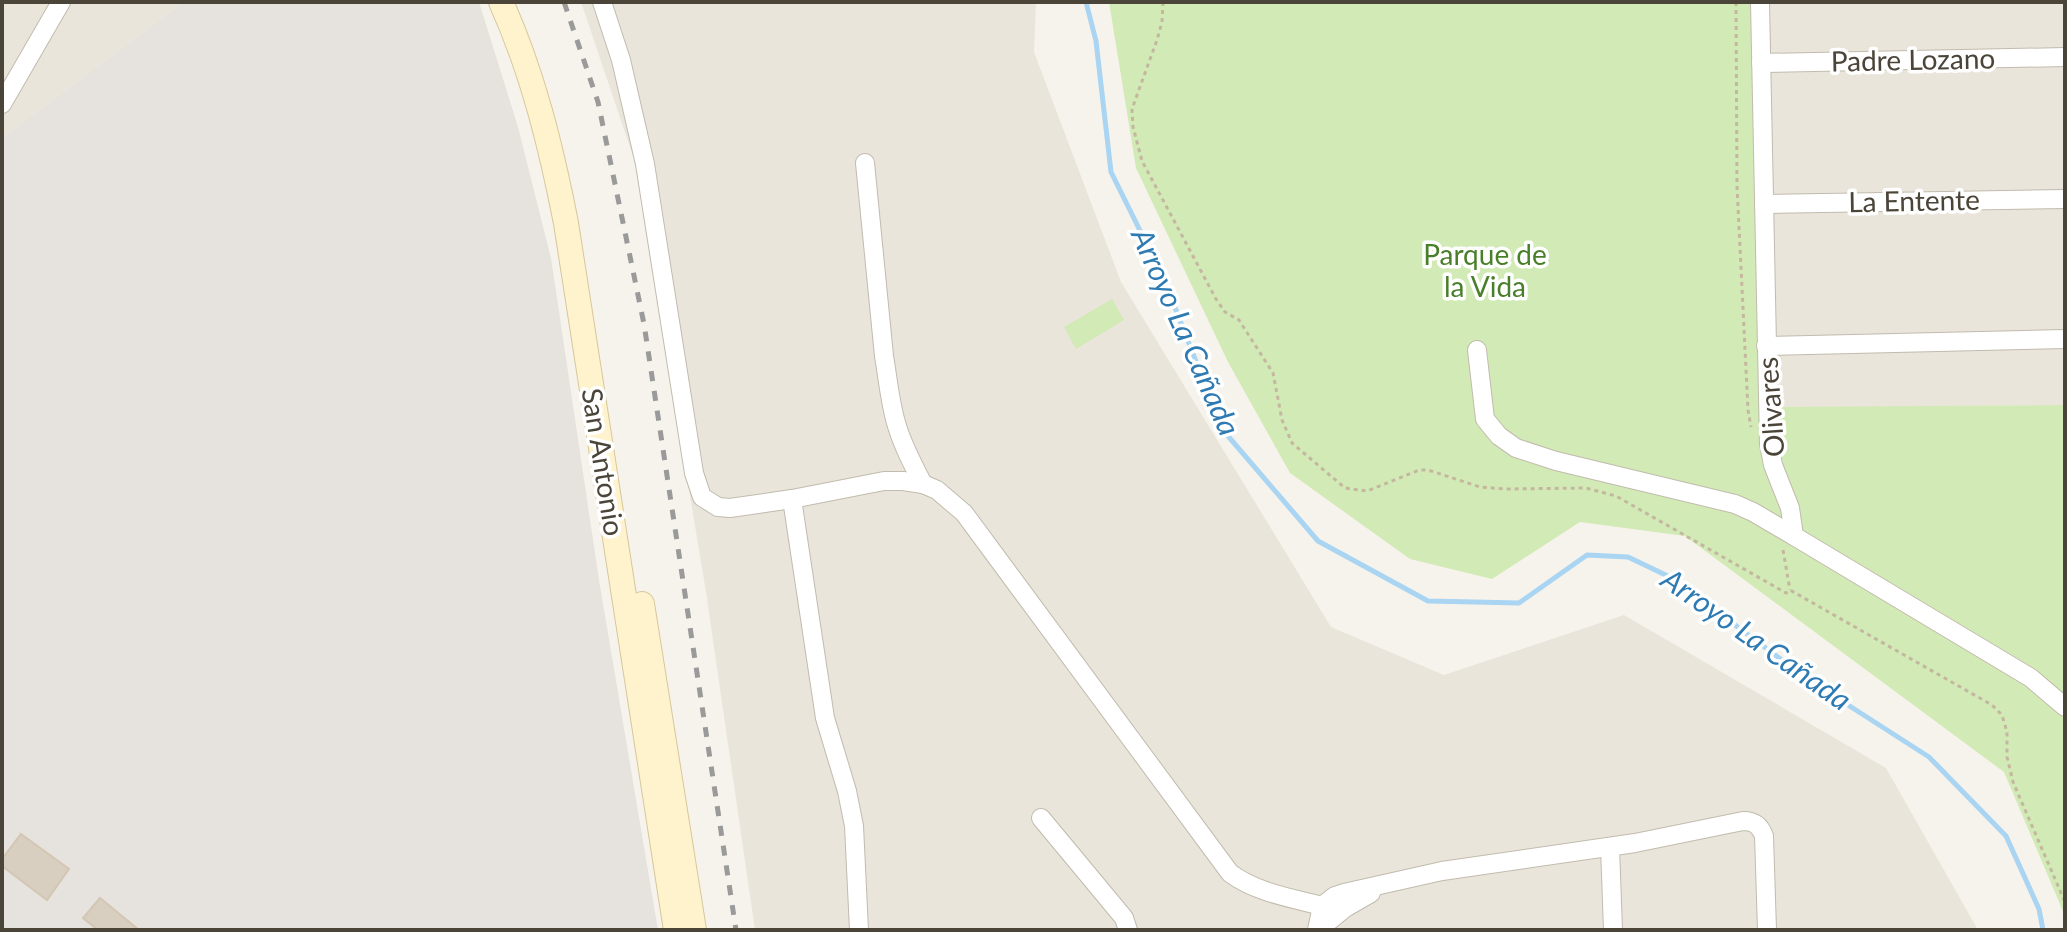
<svg xmlns="http://www.w3.org/2000/svg" width="2067" height="932" viewBox="0 0 2067 932" font-family="Lato,sans-serif">
<style>
.residential{fill:#eae5da}
.industrial{fill:#e6e2dd}
.green{fill:#d2eab5}
.lines{fill:none;stroke-linecap:round;stroke-linejoin:round}
.stream{stroke:#a9d4f2;stroke-width:5}
.building{fill:#d8cfc1;stroke:#d3c7b4;stroke-width:2}
.street-casing{stroke:#c2bbae;stroke-width:20}
.secondary-casing{stroke:#d6c79b;stroke-width:26}
.path{stroke:#c4b79f;stroke-width:3;stroke-dasharray:4 4;stroke-linecap:butt}
.street{stroke:#fff;stroke-width:18}
.secondary{stroke:#fff3cd;stroke-width:24}
.rail{stroke:#9a9a9a;stroke-width:5;stroke-dasharray:10 10;stroke-linecap:butt}
.labels{text-anchor:middle;stroke-width:7;stroke-linejoin:round;paint-order:stroke}
.street-label{font-size:28px;fill:#4b4439;stroke:#fff}
.park-label{font-size:28px;fill:#4a7f2a;stroke:#fff}
.water-label{font-size:30px;font-style:italic;fill:#2e7ab2;stroke:#fff}
</style>
<rect width="100%" height="100%" fill="#f6f3ec"/>
<g class="residential">
<polygon points="2,2 183,2 2,138"/>
<polygon points="581,2 1036,2 1034,52 1121,282 1331,627 1444,675 1624,615 1886,768 1978,930 755,930 706,592 634,159"/>
<polygon points="1760,2 2065,2 2065,405 1768,408"/>
</g>
<polygon class="industrial" points="183,2 479,2 518,127 551,258 599,580 658,930 2,930 2,138"/>
<g class="green">
<polygon points="1109,2 1760,2 1768,407 2065,405 2065,916 2004,772 1685,536 1580,522 1492,579 1410,559 1290,473 1228,362 1136,168"/>
<polygon points="1112,299 1124,320 1076,349 1064,327"/>
</g>
<g class="lines">
<polyline class="stream" points="1086,2 1096,41 1111,172 1164,279 1222,429 1318,541 1428,601 1519,603 1587,555 1628,557 1672,578 1806,678 1929,757 2006,836 2039,909 2043,930"/>
</g>
<g class="building">
<polygon points="21,834 69,869 47,900 2,866 2,859"/>
<polygon points="100,898 139,930 98,930 83,918"/>
</g>
<g class="lines">
<defs>
<g id="street">
<path d="M602,2L621,60L645,164L694,473L702,497L718,507L730,508L792,499L884,481H903L923,484L937,490L964,513L1230,873C1255,892 1291,898 1322,906"/>
<polyline points="1760,2 1769,444 1773,465 1790,508 1794,536 2031,678 2065,707"/>
<polyline points="1761,63 2065,57"/>
<polyline points="2,104 61,2"/>
<path d="M865,163L884,356C888,379 890,404 897,426C903,446 913,465 923,484"/>
<polyline points="1764,204 2065,199"/>
<polyline points="1766,346 2065,339"/>
<polyline points="1477,350 1485,419 1499,436 1516,448 1556,461 1735,504 1753,512 1794,536"/>
<polyline points="792,499 825,718 847,791 854,826 859,930"/>
<polyline points="1041,818 1124,918 1128,930"/>
<polyline points="1610,847 1613,930"/>
<path d="M1317,930L1322,906L1335,896L1344,893L1442,871L1635,843L1743,821C1755,821 1760,826 1764,836L1767,930"/>
<polyline points="1318,930 1345,908 1371,893"/>
</g>
<g id="secondary">
<path d="M501,2C533,73 551,147 566,223L676,930"/>
<polyline points="642,604 694,930"/>
</g>
</defs>
<use href="#street" class="street-casing"/>
<use href="#secondary" class="secondary-casing"/>
<g class="path">
<polyline points="1163,2 1162,22 1157,40 1132,109 1133,127 1142,161 1216,299 1225,312 1239,320 1273,373 1282,420 1292,443 1345,488 1367,491 1419,470 1428,470 1480,487 1505,489 1586,488 1616,496 1786,593 1790,590 1992,705 2002,715 2007,732 2007,757 2013,782 2065,902"/>
<polyline points="1736,2 1737,186 1748,410 1751,427"/>
<polyline points="1783,550 1790,590"/>
</g>
<use href="#street" class="street"/>
<use href="#secondary" class="secondary"/>
<polyline class="rail" points="564,2 598,102 644,324 736,930"/>
</g>
<g class="labels">
<g class="street-label">
<text transform="translate(1913 60) rotate(-1)" y="10">Padre Lozano</text>
<text transform="translate(1914 201) rotate(-1)" y="10">La Entente</text>
<text transform="translate(1771 407) rotate(-94)" y="10">Olivares</text>
<text transform="translate(603 462) rotate(81)" y="10">San Antonio</text>
</g>
<g class="park-label">
<text x="1485" y="265">Parque de<tspan x="1485" dy="32">la Vida</tspan></text>
</g>
<g class="water-label">
<text transform="translate(1185 332) rotate(66)" y="10">Arroyo La Cañada</text>
<text transform="translate(1756 640) rotate(35)" y="10">Arroyo La Cañada</text>
</g>
</g>
<rect width="2067" height="932" fill="none" stroke="#4b4439" stroke-width="8"/>
</svg>
